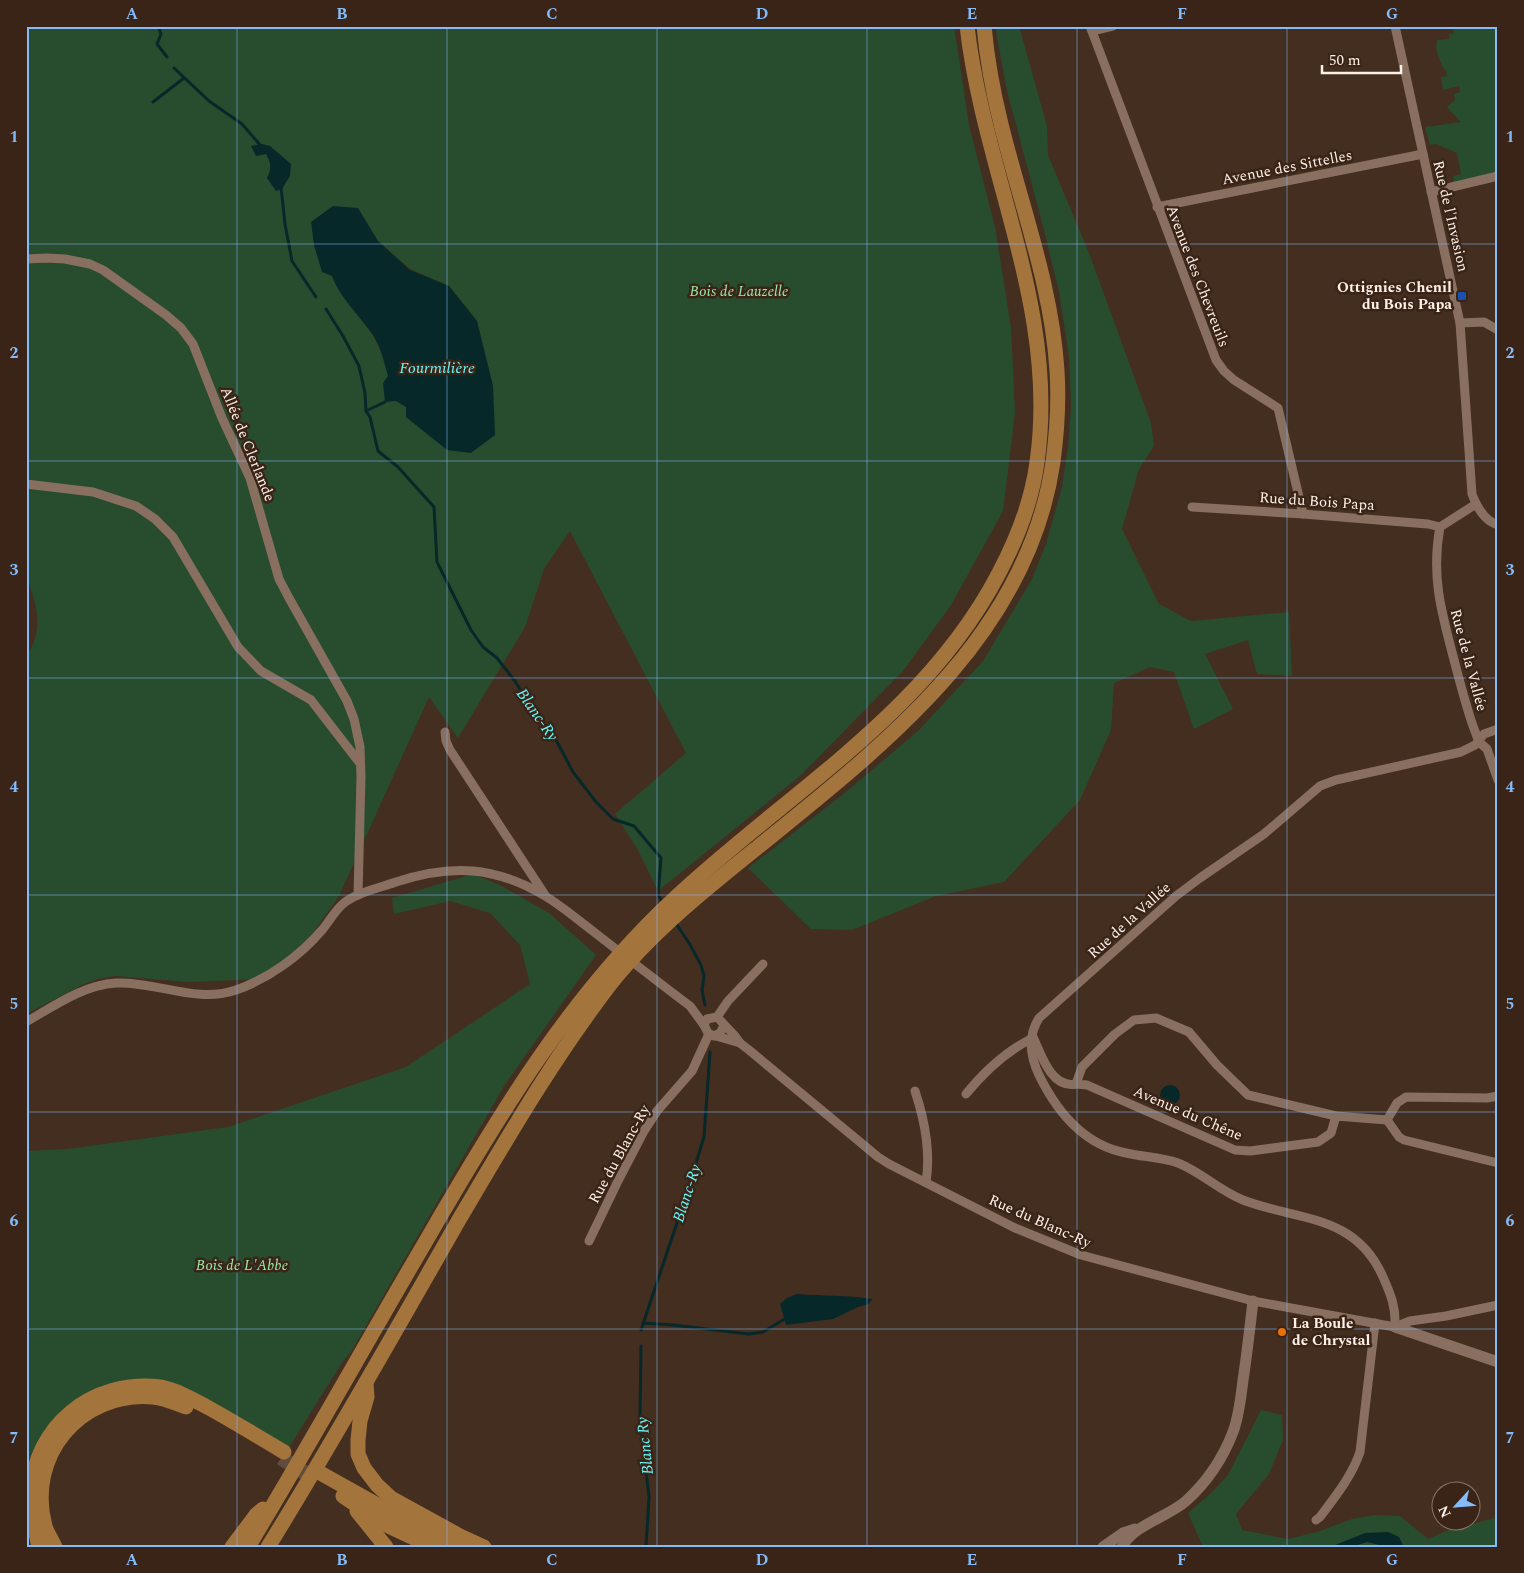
<svg xmlns="http://www.w3.org/2000/svg" width="1524" height="1573" viewBox="0 0 1524 1573" font-family="Spectral,serif">
<style>
.green{fill:#284d2e;fill-rule:evenodd}
.water{fill:#062828}
.lines{fill:none;stroke-linecap:round;stroke-linejoin:round}
.stream{stroke:#062828;stroke-width:3}
.trunk-tunnel{stroke:#604b3e;stroke-width:15;stroke-dasharray:15 8;stroke-linecap:butt}
.minor{stroke:#896f60;stroke-width:9}
.tertiary{stroke:#896f60;stroke-width:11}
.trunk{stroke:#a4743d;stroke-width:15}
.grid{fill:none;stroke:#84bcfb;stroke-width:1;stroke-opacity:0.55}
.transit-dot{fill:#1a4fb4;stroke:#3a2417;stroke-width:2}
.food-dot{fill:#e8710a;stroke:#3a2417;stroke-width:2}
.labels{text-anchor:middle;stroke-width:5;stroke-linejoin:round;paint-order:stroke}
.street-label{font-size:15px;fill:#fff0e7;stroke:#3a2417}
.poi-label{font-size:15px;font-weight:bold;fill:#fff0e7;stroke:#3a2417;text-anchor:end}
.park-label{font-size:15px;font-style:italic;fill:#98e9a3;stroke:#3a2417}
.water-label{font-size:16px;font-style:italic;fill:#67f8fb;stroke:#3a2417}
.neatline{fill:none;stroke:#84bcfb;stroke-width:2}
.grid-label{font-size:16px;text-anchor:middle;font-weight:bold;fill:#84bcfb}
</style>
<rect width="100%" height="100%" fill="#442e20"/>
<g class="green">
<path d="M26,26H954L969,125L995,227L1011,327L1015,413L1003,511L951,605L903,671L800,776L658,891L638,850L615,814L686,753L570,531L544,569L525,627L458,738L429,697L339,896L305,944L259,979L189,982L114,976L98,979L84,984L26,1014V653C31,650 31,648 33,644C43,620 34,598 26,575ZM357,208L378,241L410,269L449,286L477,321L493,386L416,423L406,417L407,407L396,401C389,380 385,355 373,336C361,315 340,299 332,276L322,271L314,245Z"/>
<polygon points="995,26 1019,26 1047,126 1048,155 1089,253 1151,423 1154,446 1139,469 1122,529 1159,604 1191,621 1289,612 1292,676 1257,674 1248,640 1205,654 1233,709 1194,729 1174,672 1150,667 1114,683 1111,730 1080,800 1004,882 936,896 852,930 811,929 748,868 846,792 919,730 983,661 1032,579 1046,544 1062,487 1068,447 1071,407 1069,356 1059,292 1044,230 1007,91"/>
<path d="M1449,26H1498V172L1452,184V182L1454,181L1453,176L1461,174L1457,153L1436,144L1430,145L1425,127L1461,122L1447,107L1455,100L1454,94L1460,92L1459,86L1443,90L1441,77L1447,76C1447,71 1444,70 1442,65C1438,56 1435,50 1437,40L1449,39V34L1454,33L1453,27Z"/>
<polygon points="473,874 502,886 549,913 596,955 504,1086 351,1352 343,1361 288,1449 188,1392 126,1383 29,1470 26,1470 26,1151 68,1149 228,1127 406,1067 530,984 520,945 490,913 450,901 394,914 392,898"/>
<polygon points="1261,1410 1282,1415 1283,1440 1269,1474 1236,1514 1242,1530 1288,1539 1317,1532 1352,1519 1375,1515 1400,1516 1428,1539 1446,1531 1498,1517 1498,1547 1203,1547 1188,1513 1211,1493 1228,1475"/>
</g>
<g class="water">
<path d="M262,144L270,146L291,164L290,176L282,189L276,191L267,178C272,168 271,163 266,154L256,156L251,146Z"/>
<path d="M333,206L358,208L378,241L410,270L449,286L477,321L493,386L495,435L471,453L447,450L406,417V407L396,401L385,402L383,383L388,376C384,362 381,347 373,335C359,315 340,298 332,276L322,272L314,245L311,222Z"/>
<circle cx="1170" cy="1095" r="10"/>
<path d="M797,1294C822,1296 847,1295 872,1299L869,1304L858,1307L833,1319L786,1325L780,1304L787,1298Z"/>
<polygon points="1388,1532 1399,1537 1404,1547 1388,1547 1367,1542 1352,1547 1330,1547 1365,1533"/>
</g>
<g class="lines">
<g class="stream">
<polyline points="158,26 161,34 157,44 167,57"/>
<polyline points="174,68 209,101 242,124 261,146"/>
<polyline points="153,102 184,78"/>
<polyline points="281,187 285,224 292,261 316,297"/>
<polyline points="326,309 343,336 359,366 365,393 366,411 370,417 378,451 398,467 434,507 437,562 471,630 483,647 497,658 514,680 540,719 555,738 573,772 596,802 613,819 634,826 661,858 658,895 664,904"/>
<polyline points="366,411 385,402"/>
<polyline points="675,922 689,943 701,965 704,976 702,990 705,1005"/>
<polyline points="643,1323 673,1325 749,1334 763,1332 788,1317"/>
<polyline points="641,1330 684,1202 704,1137 710,1052"/>
<polyline points="641,1346 640,1418 649,1497 646,1547"/>
</g>
<polyline class="trunk-tunnel" points="281,1458 318,1481"/>
<g class="minor">
<polyline points="1090,26 1216,360 1224,371 1234,380 1278,408 1303,514"/>
<path d="M1395,26L1460,323L1472,494C1477,507 1484,521 1498,525"/>
<polyline points="1092,31 1113,26"/>
<polyline points="1431,192 1498,176"/>
<polyline points="1157,207 1423,154"/>
<polyline points="26,259 47,258 65,259 90,264 103,270 166,315 181,328 193,344 222,418 250,478 279,579 289,598 347,701 354,719 360,747 361,777 358,895"/>
<polyline points="1460,323 1484,322 1498,330"/>
<polyline points="26,484 93,492 136,506 155,519 173,537 238,647 261,671 311,700 359,762"/>
<path d="M1476,504L1440,527C1431,574 1441,611 1453,656C1459,679 1465,703 1473,726L1479,742L1487,749L1498,780"/>
<polyline points="1192,507 1303,514 1428,524 1440,527"/>
<polyline points="445,732 446,741 450,750 545,895"/>
<polyline points="717,1017 728,1001 763,964"/>
<path d="M26,1022C54,1006 83,985 116,983C155,981 197,1004 236,990C268,979 300,956 322,930C329,922 335,910 344,903C358,892 379,888 396,882C451,864 495,866 545,896C562,906 578,920 594,932C626,957 658,982 690,1006L704,1025"/>
<polyline points="724,1026 720,1033 714,1036 708,1033 704,1025 707,1019 717,1017 735,1036 740,1043"/>
<polyline points="716,1036 740,1043 749,1050 878,1157 889,1164 1015,1228 1081,1255 1253,1301 1395,1327 1410,1321 1446,1316 1498,1305"/>
<path d="M1033,1037C1041,1054 1051,1089 1076,1084"/>
<path d="M915,1091C925,1121 931,1151 926,1182"/>
<path d="M966,1094C984,1072 1005,1052 1031,1039"/>
<polyline points="1498,1096 1487,1098 1406,1097 1397,1103 1387,1120 1399,1137 1404,1140 1498,1163"/>
<polyline points="1336,1116 1248,1095 1217,1065 1189,1032 1156,1018 1134,1020 1115,1034 1082,1067 1076,1084 1087,1085 1235,1150 1250,1151 1318,1142 1331,1133 1336,1116 1387,1120"/>
<polyline points="589,1241 617,1183 644,1131 657,1111 692,1071 709,1034"/>
<path d="M1395,1327C1396,1307 1391,1295 1383,1277C1355,1213 1297,1221 1243,1200C1220,1191 1201,1172 1178,1163C1161,1157 1143,1157 1126,1153C1084,1145 1057,1112 1039,1075C1030,1056 1027,1037 1039,1018L1176,896L1200,878L1264,834L1320,786L1336,780L1461,752L1475,745L1484,734L1498,729"/>
<path d="M1316,1520L1320,1517C1335,1497 1352,1476 1360,1452L1375,1323"/>
</g>
<g class="tertiary">
<polyline points="1395,1327 1498,1362"/>
<polyline points="1103,1547 1123,1533 1135,1529"/>
<path d="M1122,1547C1133,1525 1168,1517 1186,1501C1207,1482 1223,1458 1233,1432C1239,1416 1241,1397 1243,1380C1247,1354 1250,1327 1253,1301"/>
</g>
<g class="trunk">
<polyline points="366,1383 367,1397 360,1421 358,1440 358,1454 364,1468 377,1485 391,1498 460,1536 484,1547"/>
<polyline points="322,1474 433,1536 455,1547"/>
<polyline points="343,1496 384,1524 433,1547"/>
<polyline points="357,1511 386,1547"/>
<path d="M39,1547C35,1529 30,1513 31,1494C34,1426 92,1379 160,1387C177,1390 194,1400 209,1408C234,1422 259,1437 284,1452"/>
<path d="M55,1547C52,1540 47,1533 45,1526C26,1456 80,1391 153,1397C164,1398 175,1403 186,1407"/>
<polyline points="232,1547 256,1515 263,1509"/>
<path d="M248,1547C309,1446 366,1343 426,1241C497,1118 570,995 675,898C787,793 926,714 999,573C1017,539 1032,500 1037,462C1059,309 984,175 967,26"/>
<path d="M268,1547C335,1439 397,1328 460,1218C508,1137 554,1057 612,982C653,931 707,888 758,847C885,744 1028,635 1053,462C1057,432 1059,401 1057,371C1052,286 1021,206 1001,124C993,92 987,59 984,26"/>
</g>
</g>
<path class="grid" d="M237,26V1547M447,26V1547M657,26V1547M867,26V1547M1077,26V1547M1287,26V1547M26,244H1498M26,461H1498M26,678H1498M26,895H1498M26,1112H1498M26,1329H1498"/>
<rect class="transit-dot" x="1457" y="291" width="10" height="10" rx="2.5"/>
<circle class="food-dot" cx="1282" cy="1332" r="5"/>
<g class="labels">
<g class="street-label">
<text transform="translate(1287 167) rotate(-11)" y="5">Avenue des Sittelles</text>
<text transform="translate(1451 216) rotate(77)" y="5">Rue de l'Invasion</text>
<text transform="translate(1198 276) rotate(69)" y="5">Avenue des Chevreuils</text>
<text transform="translate(248 444) rotate(68)" y="5">Allée de Clerlande</text>
<text transform="translate(1317 501) rotate(4)" y="5">Rue du Bois Papa</text>
<text transform="translate(1469 660) rotate(75)" y="5">Rue de la Vallée</text>
<text transform="translate(1129 920) rotate(-42)" y="5">Rue de la Vallée</text>
<text transform="translate(1188 1113) rotate(23)" y="5">Avenue du Chêne</text>
<text transform="translate(619 1154) rotate(-61)" y="5">Rue du Blanc-Ry</text>
<text transform="translate(1040 1221) rotate(24)" y="5">Rue du Blanc-Ry</text>
</g>
<g class="poi-label">
<text x="1452" y="292">Ottignies Chenil<tspan x="1452" dy="17">du Bois Papa</tspan></text>
<text x="1292" y="1328" text-anchor="start">La Boule<tspan x="1292" dy="17">de Chrystal</tspan></text>
</g>
<g class="park-label">
<text x="739" y="296">Bois de Lauzelle</text>
<text x="242" y="1270">Bois de L'Abbe</text>
</g>
<g class="water-label">
<text x="437" y="373">Fourmilière</text>
<text transform="translate(538 714) rotate(55)" y="6">Blanc-Ry</text>
<text transform="translate(686 1193) rotate(-72)" y="6">Blanc-Ry</text>
<text transform="translate(644 1446) rotate(-96)" y="6">Blanc Ry</text>
</g>
</g>
<rect width="1524" height="1573" fill="none" stroke="#3a2417" stroke-width="55"/>
<g transform="translate(1456 1506) rotate(244)"><circle r="24" fill="#3a2417" stroke="#89766a"/>
<path d="M0-4L9 19L0 12L-9 19Z" fill="#84bcfb"/>
<text y="-8" font-size="14" font-weight="bold" text-anchor="middle" fill="#fff0e7">N</text>
</g>
<path d="M1322 65v8h79v-8" fill="none" stroke="#fff0e7" stroke-width="2.5"/>
<text x="1329" y="65" font-size="15" fill="#fff0e7" stroke="#3a2417" stroke-width="4" paint-order="stroke">50 m</text>
<rect x="28" y="28" width="1468" height="1518" class="neatline"/>
<g class="grid-label">
<text x="132" y="19">A</text>
<text x="342" y="19">B</text>
<text x="552" y="19">C</text>
<text x="762" y="19">D</text>
<text x="972" y="19">E</text>
<text x="1182" y="19">F</text>
<text x="1392" y="19">G</text>
<text x="14" y="142">1</text>
<text x="1510" y="142">1</text>
<text x="14" y="358">2</text>
<text x="1510" y="358">2</text>
<text x="14" y="575">3</text>
<text x="1510" y="575">3</text>
<text x="14" y="792">4</text>
<text x="1510" y="792">4</text>
<text x="14" y="1009">5</text>
<text x="1510" y="1009">5</text>
<text x="14" y="1226">6</text>
<text x="1510" y="1226">6</text>
<text x="14" y="1443">7</text>
<text x="1510" y="1443">7</text>
<text x="132" y="1565">A</text>
<text x="342" y="1565">B</text>
<text x="552" y="1565">C</text>
<text x="762" y="1565">D</text>
<text x="972" y="1565">E</text>
<text x="1182" y="1565">F</text>
<text x="1392" y="1565">G</text>
</g>
</svg>
